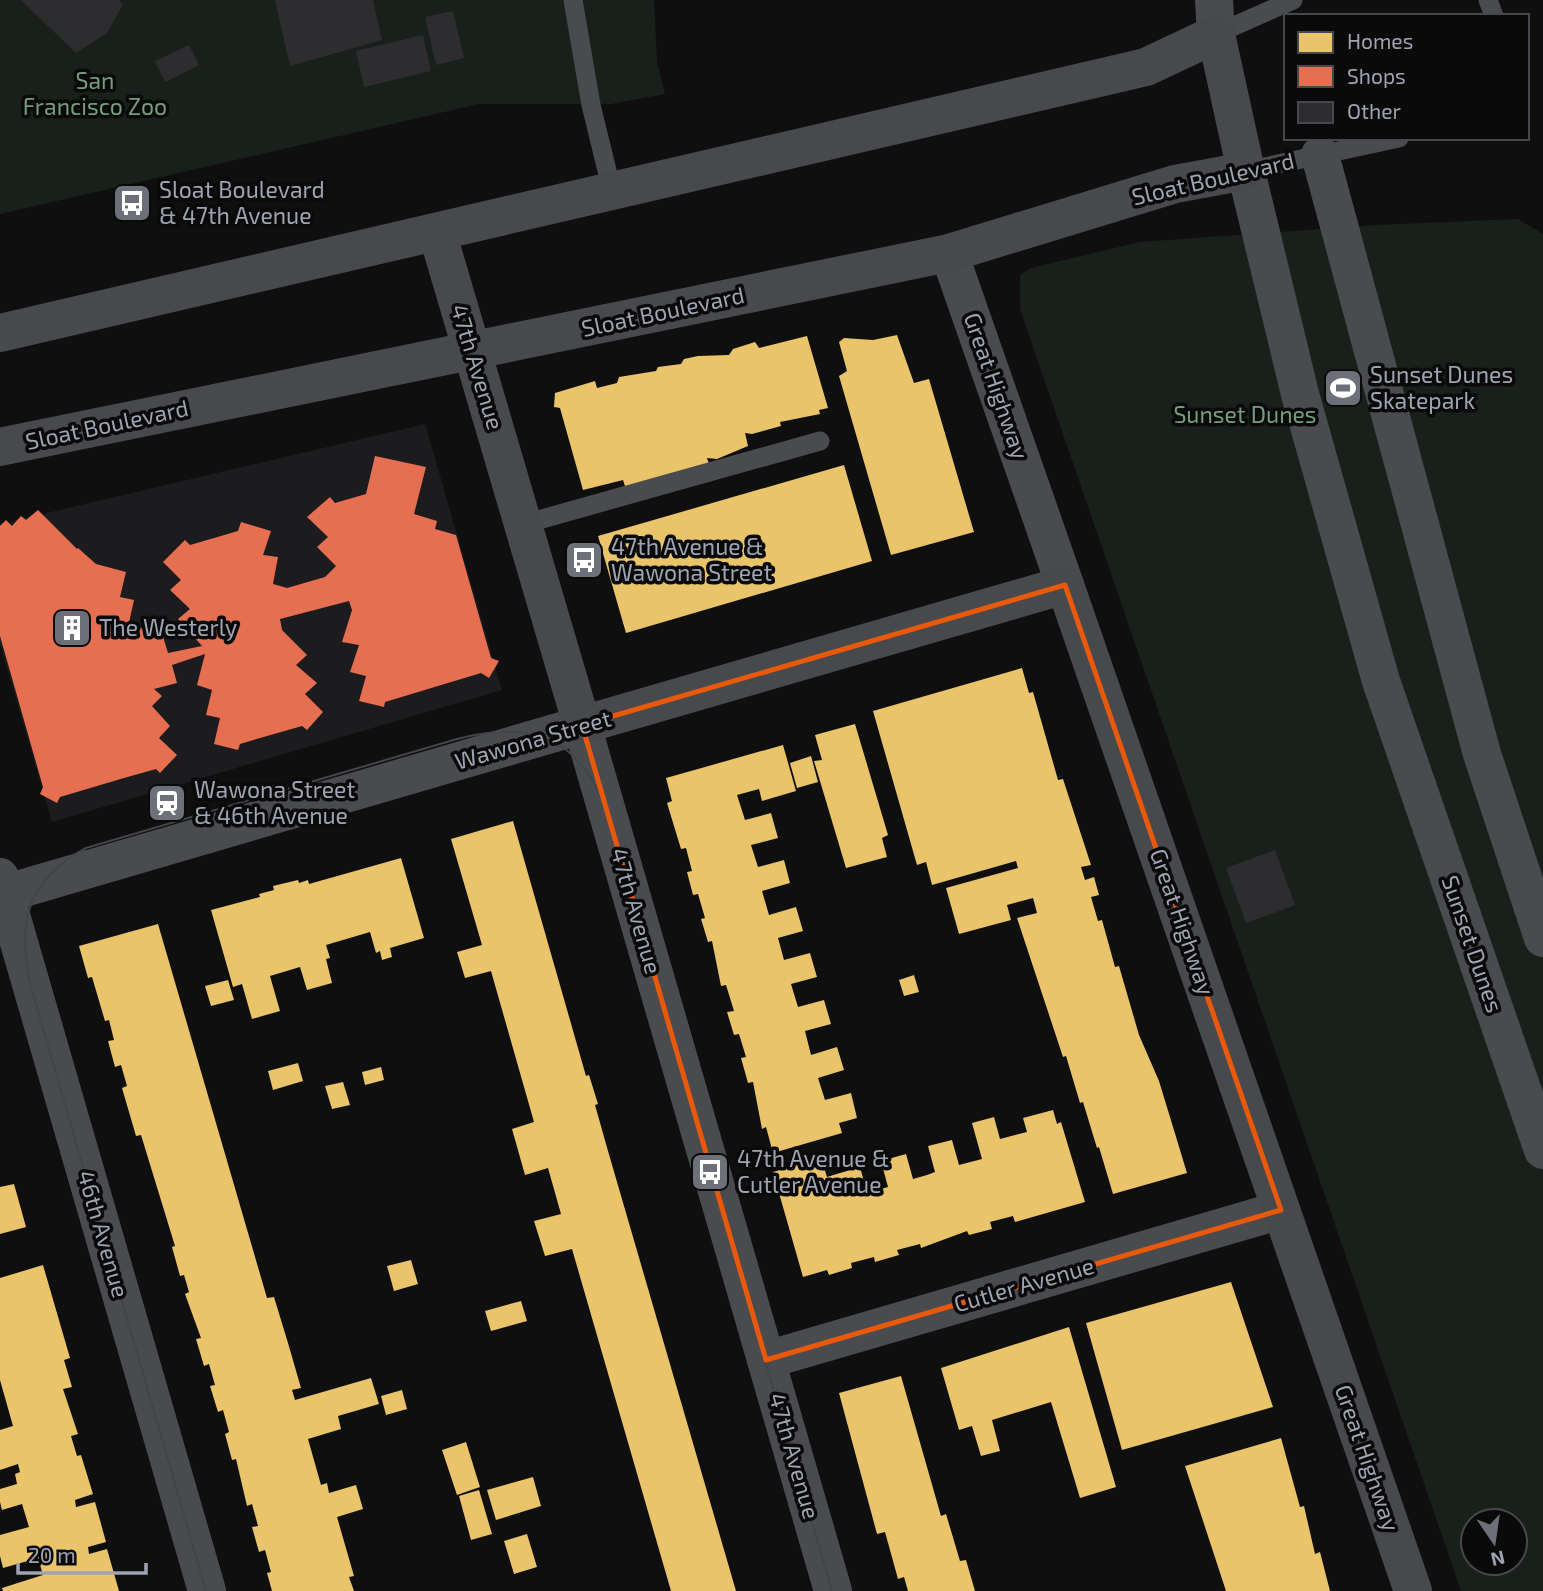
<svg xmlns="http://www.w3.org/2000/svg" width="1543" height="1591" viewBox="0 0 1543 1591" font-family="'Exo 2',sans-serif">
<style>
.built{fill:#1c1c1e}
.green{fill:#19201b;fill-rule:evenodd}
.homes{fill:#e9c46a}
.shops{fill:#e76f51}
.building{fill:#2d2d2f}
.lines{fill:none;stroke-linecap:round;stroke-linejoin:round}
.lane{stroke:#4a4b4f;stroke-width:19}
.street{stroke:#4a4b4f;stroke-width:38}
.secondary{stroke:#48494c;stroke-width:38}
.tram{stroke:#444549;stroke-width:2}
.marked{fill:none;stroke:#e8590c;stroke-width:5;stroke-linejoin:round}
.labels{text-anchor:middle;stroke-width:7;stroke-linejoin:round;paint-order:stroke}
.park-label{font-size:23px;fill:#769d7c;stroke:#0a0a0b}
.street-label{font-size:23px;fill:#a0a4b2;stroke:#0a0a0b}
.poi-label{font-size:23px;fill:#a0a4b2;stroke:#0a0a0b;text-anchor:start}
</style>
<rect width="100%" height="100%" fill="#0f0f10"/>
<polygon class="built" points="425,424 502,690 52,822 0,644 0,524"/>
<g class="green">
<polygon points="0,0 654,0 657,61 665,94 611,104 479,104 0,214"/>
<path d="M1518,219L1543,234V1591H1461L1020,309V275L1031,268L1140,242L1376,225ZM1473,1521H1515V1563H1473Z"/>
</g>
<g class="homes">
<polygon points="897,335 914,383 929,379 974,532 891,555 839,376 847,371 839,342 844,338 873,340"/>
<polygon points="807,336 828,408 819,410 820,414 780,422 781,426 752,434 745,433 748,446 717,459 707,458 709,464 626,489 623,480 583,490 560,408 554,407 555,393 595,381 597,388 617,383 619,377 656,371 658,367 681,364 684,359 698,356 729,355 733,349 755,342 759,348"/>
<polygon points="844,465 872,561 626,633 598,536"/>
<polygon points="1022,668 1029,693 1033,692 1058,780 1063,779 1091,865 1081,867 1085,880 1094,877 1099,895 1091,897 1098,921 1102,920 1115,967 1119,966 1139,1035 1159,1081 1187,1173 1113,1194 1099,1147 1097,1148 1083,1102 1080,1103 1066,1056 1063,1057 1017,918 1037,913 1033,898 1007,905 1011,920 959,934 946,888 1018,868 1016,861 932,885 926,862 917,865 873,711"/>
<polygon points="855,724 888,835 882,838 887,857 846,868 814,761 822,760 815,735"/>
<polygon points="783,745 796,791 762,801 759,789 737,795 745,820 771,813 778,838 751,845 758,867 784,860 790,883 762,891 769,915 796,907 803,931 778,938 784,960 810,953 817,977 791,984 798,1007 824,1000 831,1024 805,1031 811,1055 837,1047 844,1070 818,1078 825,1100 851,1093 857,1118 839,1123 842,1133 773,1153 766,1127 762,1129 753,1082 748,1083 741,1058 746,1057 739,1034 734,1035 727,1012 734,1011 726,985 721,986 712,941 708,942 701,919 705,918 698,894 693,895 687,872 692,871 686,848 681,849 667,803 672,801 666,778"/>
<polygon points="811,756 818,782 797,788 790,763"/>
<polygon points="513,821 586,1076 589,1075 598,1104 595,1105 608,1151 736,1591 671,1591 572,1249 545,1256 534,1221 561,1214 548,1168 525,1175 512,1129 534,1122 493,978 491,971 465,978 457,952 482,945 451,839"/>
<polygon points="401,858 424,938 390,948 392,957 382,960 380,951 376,953 370,932 326,945 330,958 326,959 332,983 307,990 300,967 270,976 280,1011 252,1019 242,984 233,987 211,910 260,897 259,894 274,890 273,886 298,880 299,883 308,880 309,884"/>
<polygon points="158,924 267,1298 274,1297 288,1343 301,1388 292,1390 295,1400 371,1378 379,1404 338,1416 341,1429 308,1439 321,1485 327,1483 329,1493 356,1485 363,1509 337,1517 354,1576 349,1577 354,1591 272,1591 267,1573 271,1572 265,1550 259,1552 252,1527 258,1526 252,1504 247,1506 236,1459 232,1460 225,1434 229,1432 223,1410 218,1412 210,1386 215,1385 209,1364 204,1366 196,1339 201,1338 185,1294 189,1292 184,1275 180,1276 172,1247 175,1246 141,1135 136,1136 122,1088 127,1086 121,1065 115,1067 108,1041 114,1040 109,1020 105,1021 92,977 88,978 79,946"/>
<polygon points="914,975 919,992 904,996 899,980"/>
<polygon points="228,980 234,1000 211,1006 205,986"/>
<polygon points="298,1063 303,1081 273,1090 268,1071"/>
<polygon points="381,1067 384,1080 365,1085 362,1072"/>
<polygon points="343,1082 350,1105 332,1109 325,1086"/>
<polygon points="1053,1110 1057,1124 1061,1122 1085,1202 1015,1222 1013,1216 990,1222 992,1229 969,1235 967,1231 921,1248 920,1244 897,1250 899,1255 875,1262 874,1257 851,1263 852,1268 829,1275 827,1270 803,1277 773,1172 821,1158 827,1177 860,1167 867,1193 888,1187 881,1161 906,1154 913,1179 927,1175 935,1172 928,1146 952,1140 959,1165 982,1159 972,1123 994,1117 1000,1139 1027,1132 1023,1118"/>
<polygon points="14,1184 26,1227 0,1234 0,1187"/>
<polygon points="411,1260 418,1284 394,1291 387,1266"/>
<polygon points="43,1265 70,1358 64,1360 72,1387 63,1389 78,1434 71,1436 77,1456 81,1455 93,1494 75,1500 76,1507 95,1502 106,1542 88,1547 89,1554 107,1549 119,1591 3,1591 2,1588 43,1575 38,1558 3,1568 0,1556 0,1535 29,1527 22,1504 2,1510 0,1502 0,1489 17,1484 15,1474 20,1472 18,1464 0,1470 0,1430 13,1426 0,1380 0,1278"/>
<polygon points="1231,1282 1273,1407 1122,1450 1086,1323"/>
<polygon points="521,1301 527,1321 491,1331 485,1311"/>
<polygon points="1069,1327 1116,1487 1080,1498 1051,1402 992,1420 1000,1451 981,1456 972,1426 959,1430 941,1368"/>
<polygon points="901,1376 941,1516 946,1514 960,1561 966,1560 975,1591 908,1591 904,1577 898,1579 885,1532 877,1534 839,1393"/>
<polygon points="402,1390 407,1409 386,1415 381,1396"/>
<polygon points="1281,1438 1300,1507 1304,1506 1315,1554 1320,1552 1330,1591 1226,1591 1185,1466"/>
<polygon points="466,1442 480,1487 457,1495 442,1450"/>
<polygon points="533,1477 541,1506 496,1520 487,1490"/>
<polygon points="479,1490 492,1534 471,1540 459,1496"/>
<polygon points="527,1534 537,1567 514,1574 504,1541"/>
</g>
<polygon class="shops" points="375,456 426,467 414,514 437,521 435,529 456,535 491,658 499,661 489,678 481,673 385,702 384,707 359,701 366,676 350,672 359,645 342,642 352,610 349,601 280,619 282,630 307,655 296,665 317,683 305,694 323,712 307,730 302,726 250,741 240,744 238,750 214,744 220,718 206,715 212,690 197,685 205,654 172,665 177,683 154,689 162,696 152,706 170,726 159,738 177,755 160,773 156,769 124,778 60,797 57,803 40,794 43,787 0,636 0,526 6,520 12,526 21,516 26,520 38,510 77,549 78,548 96,564 126,572 120,597 134,600 128,627 161,630 168,653 202,646 178,619 190,609 170,590 181,580 163,562 185,540 190,545 238,531 241,522 271,531 263,555 278,557 273,584 287,588 325,577 336,566 317,547 328,537 307,517 330,497 335,503 366,494"/>
<g class="building">
<polygon points="21,0 119,0 123,4 107,33 76,53"/>
<polygon points="275,0 373,0 382,40 290,66"/>
<polygon points="453,11 464,58 436,65 425,17"/>
<polygon points="423,35 431,71 364,87 356,51"/>
<polygon points="189,45 199,65 165,82 155,61"/>
<polygon points="1275,850 1295,905 1246,923 1226,868"/>
</g>
<g class="lines">
<g class="lane">
<polyline points="573,0 591,105 612,191"/>
<polyline points="1488,0 1494,16"/>
<polyline points="1216,34 1293,0"/>
<polyline points="1246,171 1399,138"/>
<polyline points="524,524 820,441"/>
</g>
<g class="street">
<polyline points="1214,0 1216,34"/>
<polyline points="1320,155 1482,754 1543,938"/>
<polyline points="1246,171 1300,394 1381,681 1543,1150"/>
<polyline points="949,253 1065,585"/>
<polyline points="0,877 207,1591"/>
<polyline points="0,895 582,725 833,1591"/>
<polyline points="766,1360 1281,1210"/>
</g>
<g class="secondary">
<polyline points="437,232 582,725 1065,585 1413,1591"/>
<polyline points="0,333 1146,67 1216,34 1246,171 1175,184 949,253 0,447"/>
</g>
<path class="tram" d="M206,1591L31,987C16,923 26,881 86,848L457,739C524,722 573,732 602,799L832,1591"/>
</g>
<path class="marked" d="M1065,585L1281,1210L766,1360L582,725Z"/>
<defs>
<symbol id="bus-square" viewBox="-11 -11 22 22"><rect x="-9" y="-9" width="18" height="18" rx="4" fill="#6d7079" stroke="#0a0a0b"/><path d="M-5-6H5V4H4V6H2V4H-2V6H-4V4H-5ZM-3.5-4V0h7V-4ZM-3.5 1.2v1.5H-2V1.2ZM2 1.2v1.5H3.5V1.2Z" fill="#fff"/></symbol>
<symbol id="stadium-square" viewBox="-11 -11 22 22"><rect x="-9" y="-9" width="18" height="18" rx="4" fill="#6d7079" stroke="#0a0a0b"/><path d="M0-5a6.5 5 0 1 0 0 10a6.5 5 0 1 0 0-10ZM-3.5-1.8h7v3.6h-7Z" fill="#fff"/></symbol>
<symbol id="building-square" viewBox="-11 -11 22 22"><rect x="-9" y="-9" width="18" height="18" rx="4" fill="#6d7079" stroke="#0a0a0b"/><path d="M-4-6H4V6H1V3H-1V6H-4ZM-2.5-4.3h1.7v1.8h-1.7ZM.8-4.3h1.7v1.8H.8ZM-2.5-1h1.7V.8h-1.7ZM.8-1h1.7V.8H.8Z" fill="#fff"/></symbol>
<symbol id="station-square" viewBox="-11 -11 22 22"><rect x="-9" y="-9" width="18" height="18" rx="4" fill="#6d7079" stroke="#0a0a0b"/><path d="M-3-6H3Q5-6 5-4V2Q5 4 3 4L4.5 6H3L1.5 4h-3L-3 6H-4.5L-3 4Q-5 4-5 2V-4Q-5-6-3-6ZM-3.5-4v3h7v-3ZM-3.5 1v1.5H-2V1ZM2 1v1.5H3.5V1Z" fill="#fff"/></symbol>
</defs>
<g fill-rule="evenodd">
<use href="#bus-square" x="110" y="181" width="44" height="44"/>
<use href="#stadium-square" x="1321" y="366" width="44" height="44"/>
<use href="#bus-square" x="562" y="538" width="44" height="44"/>
<use href="#building-square" x="50" y="606" width="44" height="44"/>
<use href="#station-square" x="145" y="781" width="44" height="44"/>
<use href="#bus-square" x="688" y="1150" width="44" height="44"/>
</g>
<g class="labels">
<g class="park-label">
<text x="95" y="89">San<tspan x="95" dy="26">Francisco Zoo</tspan></text>
<text x="1245" y="423">Sunset Dunes</text>
</g>
<g class="street-label">
<text transform="translate(1213 179) rotate(-13)" y="8">Sloat Boulevard</text>
<text transform="translate(663 312) rotate(-12)" y="8">Sloat Boulevard</text>
<text transform="translate(477 367) rotate(73)" y="8">47th Avenue</text>
<text transform="translate(996 386) rotate(71)" y="8">Great Highway</text>
<text transform="translate(107 425) rotate(-12)" y="8">Sloat Boulevard</text>
<text transform="translate(533 740) rotate(-16)" y="8">Wawona Street</text>
<text transform="translate(636 911) rotate(74)" y="8">47th Avenue</text>
<text transform="translate(1182 922) rotate(71)" y="8">Great Highway</text>
<text transform="translate(1472 944) rotate(71)" y="8">Sunset Dunes</text>
<text transform="translate(103 1234) rotate(74)" y="8">46th Avenue</text>
<text transform="translate(1024 1285) rotate(-16)" y="8">Cutler Avenue</text>
<text transform="translate(794 1456) rotate(74)" y="8">47th Avenue</text>
<text transform="translate(1367 1458) rotate(71)" y="8">Great Highway</text>
</g>
<g class="poi-label">
<text x="159" y="198">Sloat Boulevard<tspan x="159" dy="26">&amp; 47th Avenue</tspan></text>
<text x="1370" y="383">Sunset Dunes<tspan x="1370" dy="26">Skatepark</tspan></text>
<text x="611" y="555">47th Avenue &amp;<tspan x="611" dy="26">Wawona Street</tspan></text>
<text x="99" y="636">The Westerly</text>
<text x="194" y="798">Wawona Street<tspan x="194" dy="26">&amp; 46th Avenue</tspan></text>
<text x="737" y="1167">47th Avenue &amp;<tspan x="737" dy="26">Cutler Avenue</tspan></text>
</g>
</g>
<rect x="1284" y="14" width="245" height="126" fill="#0a0a0b" stroke="#46484e" stroke-width="2"/>
<rect x="1298" y="32" width="35" height="21" fill="#e9c46a" stroke="#46484e" stroke-width="2"/>
<text x="1347" y="49" font-size="21" fill="#a0a4b2">Homes</text>
<rect x="1298" y="66" width="35" height="21" fill="#e76f51" stroke="#46484e" stroke-width="2"/>
<text x="1347" y="84" font-size="21" fill="#a0a4b2">Shops</text>
<rect x="1298" y="102" width="35" height="21" fill="#2d2d2f" stroke="#46484e" stroke-width="2"/>
<text x="1347" y="119" font-size="21" fill="#a0a4b2">Other</text>
<g transform="translate(1494 1542) rotate(167)"><circle r="33" fill="#0a0a0b" stroke="#46484e" stroke-width="2"/>
<path d="M0-5L12 26L0 18L-12 26Z" fill="#6d7079"/>
<text y="-10" font-size="19" font-weight="bold" text-anchor="middle" fill="#a0a4b2">N</text>
</g>
<path d="M18 1563v10h128v-10" fill="none" stroke="#a0a4b2" stroke-width="3.5"/>
<text x="28" y="1563" font-size="21" fill="#a0a4b2" stroke="#0a0a0b" stroke-width="5" paint-order="stroke">20 m</text>
</svg>
